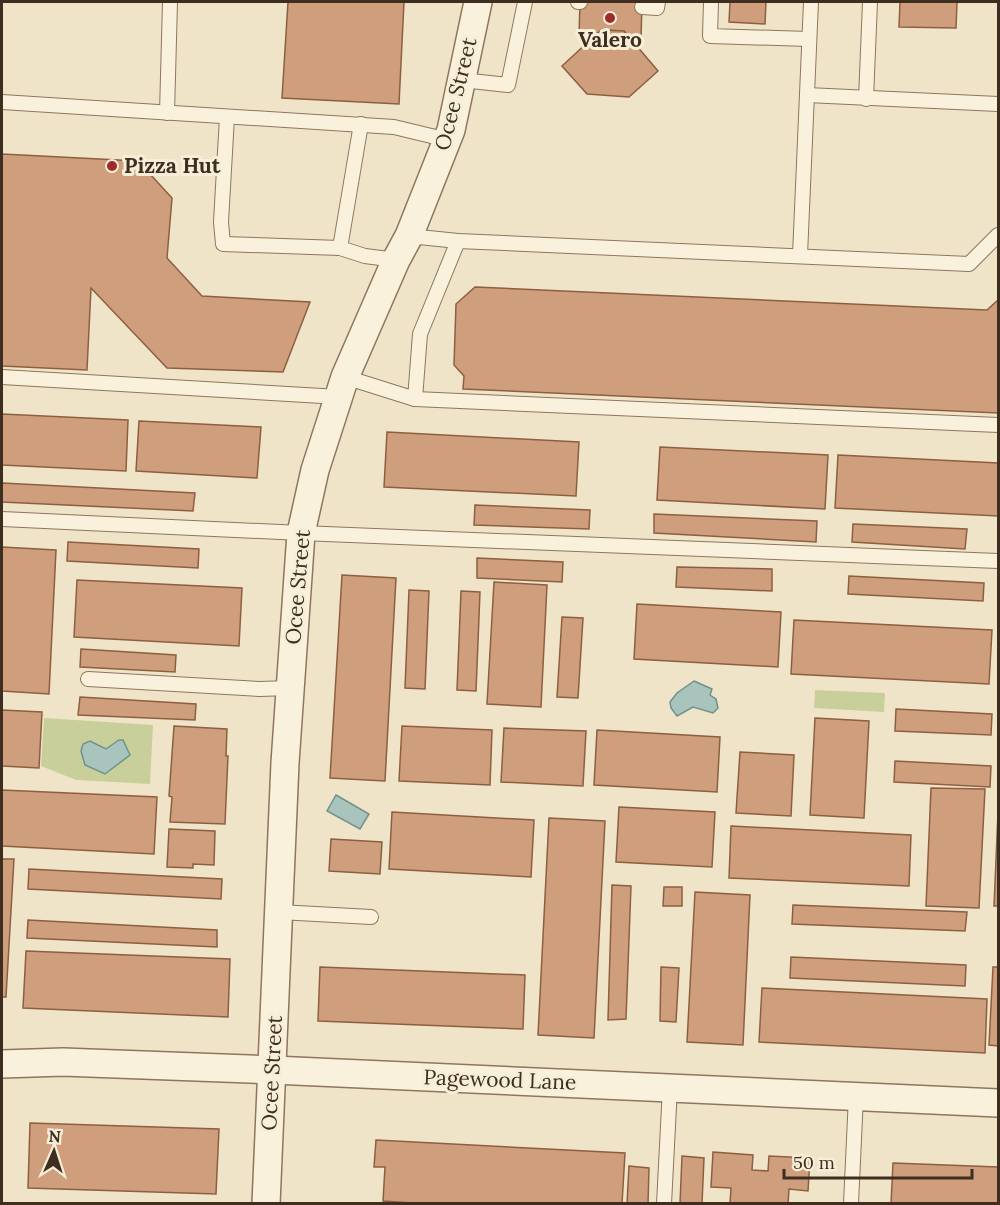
<svg xmlns="http://www.w3.org/2000/svg" width="1000" height="1205" viewBox="0 0 1000 1205" font-family="Lora,serif">
<style>
.green{fill:#c9cf9b}
.water{fill:#a9c4bc;stroke:#6f938a;stroke-width:1.5}
.building{fill:#cf9f7d;stroke:#8d5f41;stroke-width:1.5}
.lines{fill:none;stroke-linecap:round;stroke-linejoin:round}
.service-casing{stroke:#8d765c;stroke-width:16}
.minor-casing{stroke:#8d765c;stroke-width:30}
.service{stroke:#faf1dc;stroke-width:14}
.minor{stroke:#faf1dc;stroke-width:27}
.poi-dot{fill:#9e2a2b;stroke:#f7eed8;stroke-width:2}
.labels{text-anchor:middle;stroke-width:6;stroke-linejoin:round;paint-order:stroke}
.poi-label{font-size:21px;font-weight:bold;fill:#3d2e20;stroke:#f7eed8}
.street-label{font-size:21px;fill:#3d2e20;stroke:#f7eed8}
</style>
<rect width="100%" height="100%" fill="#f0e4c8"/>
<g class="green">
<polygon points="815,690 885,693 884,712 814,708"/>
<polygon points="44,718 153,725 150,784 76,780 41,766"/>
</g>
<g class="water">
<polygon points="694,681 712,689 710,695 716,699 718,708 713,713 693,707 677,716 671,708 670,702 677,693"/>
<polygon points="119,740 123,740 130,755 105,774 85,765 81,751 83,744 90,741 106,749"/>
<polygon points="336,795 369,814 360,829 327,811"/>
</g>
<g class="building">
<polygon points="288,2 404,2 399,104 282,98"/>
<polygon points="580,2 642,2 641,39 634,44 624,31 601,30 586,44 579,36"/>
<polygon points="730,2 766,2 765,24 729,22"/>
<polygon points="900,2 957,2 956,28 899,27"/>
<polygon points="601,30 624,31 658,71 629,97 587,94 562,66"/>
<polygon points="2,154 138,161 172,198 167,258 202,296 310,302 283,372 167,368 91,288 87,370 2,366"/>
<polygon points="475,287 987,310 998,300 998,413 463,389 464,376 454,365 456,304"/>
<polygon points="2,414 128,420 126,471 2,465"/>
<polygon points="139,421 261,427 257,478 136,471"/>
<polygon points="387,432 579,442 576,496 384,487"/>
<polygon points="660,447 828,455 825,509 657,500"/>
<polygon points="838,455 998,463 998,516 835,508"/>
<polygon points="2,483 195,493 193,511 2,502"/>
<polygon points="475,505 590,510 589,529 474,525"/>
<polygon points="654,514 817,521 816,542 654,533"/>
<polygon points="853,524 967,529 965,549 852,542"/>
<polygon points="68,542 199,549 198,568 67,561"/>
<polygon points="2,547 56,550 49,694 2,691"/>
<polygon points="477,558 563,562 562,582 477,578"/>
<polygon points="677,567 772,569 772,591 676,587"/>
<polygon points="342,575 396,578 385,781 330,778"/>
<polygon points="849,576 984,583 983,601 848,594"/>
<polygon points="77,580 242,588 239,646 74,637"/>
<polygon points="494,582 547,585 541,707 487,704"/>
<polygon points="409,590 429,591 425,689 405,688"/>
<polygon points="461,591 480,592 476,691 457,690"/>
<polygon points="637,604 781,612 778,667 634,659"/>
<polygon points="562,617 583,618 578,698 557,697"/>
<polygon points="794,620 992,630 989,684 791,674"/>
<polygon points="81,649 176,655 175,672 80,667"/>
<polygon points="80,697 196,704 195,720 78,715"/>
<polygon points="896,709 992,714 991,735 895,731"/>
<polygon points="2,710 42,712 39,768 2,766"/>
<polygon points="815,718 869,721 864,818 810,815"/>
<polygon points="174,726 227,729 226,756 228,756 225,824 170,822 172,797 169,796"/>
<polygon points="402,726 492,730 490,785 399,781"/>
<polygon points="504,728 586,731 583,786 501,782"/>
<polygon points="597,730 720,737 717,792 594,785"/>
<polygon points="740,752 794,755 791,816 736,813"/>
<polygon points="895,761 991,766 990,787 894,782"/>
<polygon points="931,788 985,789 979,908 926,906"/>
<polygon points="2,790 157,797 154,854 2,846"/>
<polygon points="619,807 715,812 712,867 616,862"/>
<polygon points="392,812 534,820 531,877 389,869"/>
<polygon points="998,813 998,906 994,906"/>
<polygon points="549,818 605,821 594,1038 538,1035"/>
<polygon points="731,826 911,835 909,886 729,878"/>
<polygon points="169,829 215,831 214,865 193,864 193,868 167,867"/>
<polygon points="331,839 382,842 380,874 329,871"/>
<polygon points="2,859 14,859 6,997 2,997"/>
<polygon points="29,869 222,879 221,899 28,889"/>
<polygon points="612,885 631,886 626,1019 608,1020"/>
<polygon points="664,887 682,887 682,906 663,906"/>
<polygon points="695,892 750,895 743,1045 687,1042"/>
<polygon points="793,905 967,912 965,931 792,924"/>
<polygon points="28,920 217,930 217,947 27,938"/>
<polygon points="26,951 230,959 228,1017 23,1008"/>
<polygon points="791,957 966,965 965,986 790,978"/>
<polygon points="320,967 525,975 523,1029 318,1021"/>
<polygon points="661,967 679,968 676,1022 660,1021"/>
<polygon points="993,967 998,967 998,1046 989,1045"/>
<polygon points="762,988 987,999 985,1053 759,1042"/>
<polygon points="30,1123 219,1129 216,1194 28,1188"/>
<polygon points="376,1140 625,1153 622,1204 427,1204 383,1201 385,1167 374,1167"/>
<polygon points="713,1152 753,1155 752,1170 768,1171 769,1156 810,1158 808,1191 789,1189 788,1204 730,1204 731,1188 711,1187"/>
<polygon points="682,1156 704,1158 702,1204 680,1204"/>
<polygon points="893,1163 998,1167 998,1204 891,1204"/>
<polygon points="629,1166 649,1168 648,1204 627,1204"/>
</g>
<g class="lines">
<defs>
<g id="service">
<polyline points="578,2 580,2"/>
<polyline points="711,2 710,36 809,39"/>
<polyline points="642,7 657,8 658,2"/>
<polyline points="462,80 508,85 525,2"/>
<polyline points="807,95 998,104"/>
<polyline points="866,99 870,2"/>
<polyline points="2,102 394,127 448,140"/>
<polyline points="167,113 170,2"/>
<polyline points="227,117 221,222 223,244 340,248 365,256 396,260"/>
<polyline points="409,236 458,241 969,264 998,235"/>
<polyline points="340,248 361,124"/>
<polyline points="800,255 811,2"/>
<polyline points="2,377 339,397"/>
<polyline points="345,377 415,399 420,334 458,241"/>
<polyline points="415,399 998,425"/>
<polyline points="2,519 301,533 998,561"/>
<polyline points="88,679 259,689 290,688"/>
<polyline points="279,912 371,917"/>
<polyline points="664,1204 670,1087"/>
<polyline points="851,1204 856,1096"/>
</g>
<g id="minor">
<polyline points="2,1064 63,1062 273,1070 998,1103"/>
<polyline points="266,1204 285,763 301,533 315,470 345,377 396,260 409,236 451,130 478,2"/>
</g>
</defs>
<use href="#service" class="service-casing"/>
<use href="#minor" class="minor-casing"/>
<use href="#service" class="service"/>
<use href="#minor" class="minor"/>
</g>
<g class="poi-dot">
<circle cx="610" cy="18" r="6"/>
<circle cx="112" cy="166" r="6"/>
</g>
<g class="labels">
<g class="poi-label">
<text x="610" y="47">Valero</text>
<text x="124" y="173" text-anchor="start">Pizza Hut</text>
</g>
<g class="street-label">
<text transform="translate(456 94) rotate(-76)" y="7">Ocee Street</text>
<text transform="translate(298 587) rotate(-85)" y="7">Ocee Street</text>
<text transform="translate(272 1073) rotate(-87)" y="7">Ocee Street</text>
<text transform="translate(500 1080) rotate(2)" y="7">Pagewood Lane</text>
</g>
</g>
<rect width="1000" height="1205" fill="none" stroke="#3d2e20" stroke-width="6"/>
<g transform="translate(54 1151) rotate(3)" stroke="#f7eed8" stroke-width="4.5" paint-order="stroke">
<path d="M0-4.5L10 22L0 15L-10 22Z" fill="#3d2e20"/>
<text y="-9" font-size="16" font-weight="bold" text-anchor="middle" fill="#3d2e20">N</text>
</g>
<path d="M784 1169v9h188v-9" fill="none" stroke="#3d2e20" stroke-width="3"/>
<text x="793" y="1169" font-size="18" fill="#3d2e20" stroke="#f7eed8" stroke-width="4.5" paint-order="stroke">50 m</text>
</svg>
